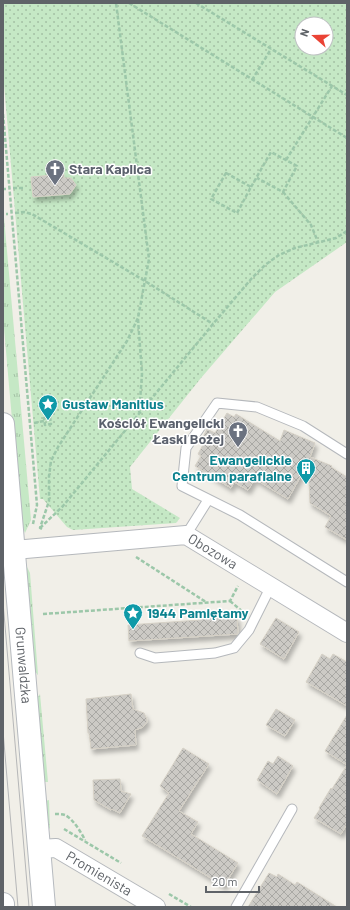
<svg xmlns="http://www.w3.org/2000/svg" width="350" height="910" viewBox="0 0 350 910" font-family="Barlow,sans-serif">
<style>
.grass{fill:url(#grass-tufts)}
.park{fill:url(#park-dots);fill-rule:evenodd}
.building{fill:url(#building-cross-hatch);stroke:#d6d1c6;filter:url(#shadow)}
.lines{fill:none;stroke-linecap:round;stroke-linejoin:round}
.lane-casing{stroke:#b5b8bc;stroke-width:11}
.street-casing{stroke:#b5b8bc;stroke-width:20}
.secondary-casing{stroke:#b6babf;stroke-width:24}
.path{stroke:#9cc7a9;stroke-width:2.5;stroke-dasharray:4 2;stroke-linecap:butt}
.lane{stroke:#fff;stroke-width:9}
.street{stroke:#fff;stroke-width:18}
.secondary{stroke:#fff;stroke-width:22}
.tram{stroke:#b6b7b8;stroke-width:1}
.labels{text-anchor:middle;stroke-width:3;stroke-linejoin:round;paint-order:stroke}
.worship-label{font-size:14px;font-weight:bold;fill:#5b616d;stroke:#fff;text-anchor:start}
.culture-label{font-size:14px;font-weight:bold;fill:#0d838f;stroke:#fff;text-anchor:start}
.street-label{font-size:14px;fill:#5f6368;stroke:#fff}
</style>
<defs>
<pattern id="grass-tufts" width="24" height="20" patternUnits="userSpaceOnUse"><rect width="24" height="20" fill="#c5e8c5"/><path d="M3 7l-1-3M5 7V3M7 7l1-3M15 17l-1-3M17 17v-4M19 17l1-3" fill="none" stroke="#a3c0a4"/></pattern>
<pattern id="park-dots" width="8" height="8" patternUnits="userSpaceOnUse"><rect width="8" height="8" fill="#c5e8c5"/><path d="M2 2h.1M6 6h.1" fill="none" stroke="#a3c0a4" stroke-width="1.8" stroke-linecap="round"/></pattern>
<pattern id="building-cross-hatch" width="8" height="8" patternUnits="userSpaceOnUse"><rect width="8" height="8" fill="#cccac5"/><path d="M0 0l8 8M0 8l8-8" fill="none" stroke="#a9a8a4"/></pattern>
<filter id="shadow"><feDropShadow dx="2.5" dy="4.5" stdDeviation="2" flood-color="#0004"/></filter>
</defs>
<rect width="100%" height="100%" fill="#f1efe8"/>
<g class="grass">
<polygon points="3,206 31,520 25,533 21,522 3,317"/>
<polygon points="27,567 30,573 38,675 34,670 26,572"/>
<polygon points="40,694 48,782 43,782 36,700"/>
<polygon points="49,800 50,829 48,827 45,801"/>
</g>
<path class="park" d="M3,3H347V242L275,292L201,378L130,467L132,489L180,518L176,523L73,530L67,527L43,499H40L3,73ZM302,24H326V48H302Z"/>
<g class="building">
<polygon points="64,174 64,178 71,178 76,185 70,194 33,197 31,177"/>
<polygon points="227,413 234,417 236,414 280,441 284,430 315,443 310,457 332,466 331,467 347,477 347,540 325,527 331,516 310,503 308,463 288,499 255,479 248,490 234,482 231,488 195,466 201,456 198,454 204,443 201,441 207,429 215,433"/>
<polygon points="215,614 216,618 237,617 238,634 129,641 128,625 200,620 200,615"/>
<polygon points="276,618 299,632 284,659 260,644"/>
<polygon points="322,654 330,659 333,654 347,662 347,706 306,682"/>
<polygon points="131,694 133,709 144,713 147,719 147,722 143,727 135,730 136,745 91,749 89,733 88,733 86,699"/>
<polygon points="276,709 295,720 285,736 266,725"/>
<polygon points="347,715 347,765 325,751"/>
<polygon points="183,748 209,764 179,811 198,822 191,834 238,863 224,886 142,836 169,793 160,786"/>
<polygon points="278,756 293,766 277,794 257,780 268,761 273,764"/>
<polygon points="347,765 347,824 341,834 314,818 320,809 319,808 331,788 332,789"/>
<polygon points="120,779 121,791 131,794 120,813 112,809 111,810 94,800 93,780"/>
<polygon points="269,873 277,877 278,874 295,885 297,882 337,907 248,907"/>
</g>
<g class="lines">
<defs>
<g id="lane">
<polyline points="347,454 303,426 257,407 217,403 186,448 182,486 240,515 347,582"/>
<polyline points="186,535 208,500"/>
<polyline points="140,653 155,658 215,653 234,648 249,630 271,586"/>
<polyline points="236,907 292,809"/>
</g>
<g id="street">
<path id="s1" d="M14,550L186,535L347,633"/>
<path id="s2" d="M39,849L56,848L156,907"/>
</g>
<g id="secondary">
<path id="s3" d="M3,424L44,907"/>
<polyline points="3,904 3,907"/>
</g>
</defs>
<use href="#lane" class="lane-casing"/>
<use href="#street" class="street-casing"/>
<use href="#secondary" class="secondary-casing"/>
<g class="path">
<polyline points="129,3 347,138"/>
<polyline points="196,3 347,95"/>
<polyline points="252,80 271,49"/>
<polyline points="3,114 37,505 33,524"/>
<polyline points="286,160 332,86"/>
<polygon points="226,173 251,187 237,213 211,199"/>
<polyline points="251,187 271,152 297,166 283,192 257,178"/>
<polyline points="13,188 25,188"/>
<polyline points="4,189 6,189"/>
<polyline points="283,192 311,225 318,242"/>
<polyline points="15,213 24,212 32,214 145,281 213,324"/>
<polyline points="6,214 8,214"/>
<polyline points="138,319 142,374 139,414"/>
<polygon points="50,417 51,424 45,425 44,418"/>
<polyline points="34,423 44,421"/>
<polyline points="40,528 63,506 213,324 252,278 265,265 279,255 295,248 336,238 347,231"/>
<polyline points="42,529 40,528 49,501 49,476 51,461 58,447 127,341 138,318 149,259 116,3"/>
<polyline points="136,557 206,602"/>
<polyline points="230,601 243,612"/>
<polyline points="43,614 230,601 238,586"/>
<path d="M55,814C58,814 62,814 65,815C73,819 81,832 85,840"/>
<polyline points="64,829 121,863"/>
<polyline points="169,894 191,907"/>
</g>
<use href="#lane" class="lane"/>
<use href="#street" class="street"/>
<use href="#secondary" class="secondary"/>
<g class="tram">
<polyline points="3,602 29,907"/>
<polyline points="3,731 18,907"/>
</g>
</g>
<defs>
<symbol id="church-pin" viewBox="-11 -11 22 30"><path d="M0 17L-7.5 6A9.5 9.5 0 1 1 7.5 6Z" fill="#6b7280" stroke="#fff"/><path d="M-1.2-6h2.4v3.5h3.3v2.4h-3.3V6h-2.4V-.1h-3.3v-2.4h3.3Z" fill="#fff"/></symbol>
<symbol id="sight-pin" viewBox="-11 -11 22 30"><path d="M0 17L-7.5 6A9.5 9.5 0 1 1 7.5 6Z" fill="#0f9aa8" stroke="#fff"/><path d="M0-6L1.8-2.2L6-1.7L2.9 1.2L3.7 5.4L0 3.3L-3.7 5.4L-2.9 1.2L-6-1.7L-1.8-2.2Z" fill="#fff"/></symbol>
<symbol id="building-pin" viewBox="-11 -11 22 30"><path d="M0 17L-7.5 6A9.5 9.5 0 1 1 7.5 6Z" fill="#0f9aa8" stroke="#fff"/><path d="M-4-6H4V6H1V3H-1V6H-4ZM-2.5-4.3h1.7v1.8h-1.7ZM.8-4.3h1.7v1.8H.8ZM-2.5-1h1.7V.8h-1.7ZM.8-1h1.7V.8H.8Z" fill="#fff"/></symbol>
</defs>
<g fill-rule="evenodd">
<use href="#church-pin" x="44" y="158" width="22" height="30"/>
<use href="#sight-pin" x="37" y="393" width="22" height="30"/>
<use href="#church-pin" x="227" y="420" width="22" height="30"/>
<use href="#building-pin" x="295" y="457" width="22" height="30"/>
<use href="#sight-pin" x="122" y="602" width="22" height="30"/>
</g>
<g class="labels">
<g class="worship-label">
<text x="69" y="174">Stara Kaplica</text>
<text x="224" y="428" text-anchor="end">Kościół Ewangelicki<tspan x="224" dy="16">Łaski Bożej</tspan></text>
</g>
<g class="culture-label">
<text x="62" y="409">Gustaw Manitius</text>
<text x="292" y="465" text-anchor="end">Ewangelickie<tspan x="292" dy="16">Centrum parafialne</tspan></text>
<text x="147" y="618">1944 Pamiętamy</text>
</g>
<g class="street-label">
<text dy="5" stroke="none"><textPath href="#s1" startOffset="204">Obozowa</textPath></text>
<text dy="5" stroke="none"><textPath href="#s3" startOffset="242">Grunwaldzka</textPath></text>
<text dy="5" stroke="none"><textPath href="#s2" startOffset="67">Promienista</textPath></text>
</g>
</g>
<rect width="350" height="910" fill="none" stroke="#5f6368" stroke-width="8"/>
<g transform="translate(314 36) rotate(290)"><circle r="19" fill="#ffffff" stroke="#bfc1c3"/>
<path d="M0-3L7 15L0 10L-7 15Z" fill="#ea4335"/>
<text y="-6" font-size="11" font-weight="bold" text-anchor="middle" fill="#5f6368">N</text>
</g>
<path d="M206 886v6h53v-6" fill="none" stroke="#5f6368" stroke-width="2"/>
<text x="212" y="886" font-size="12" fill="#5f6368" stroke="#ffffff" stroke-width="3" paint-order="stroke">20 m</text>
</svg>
